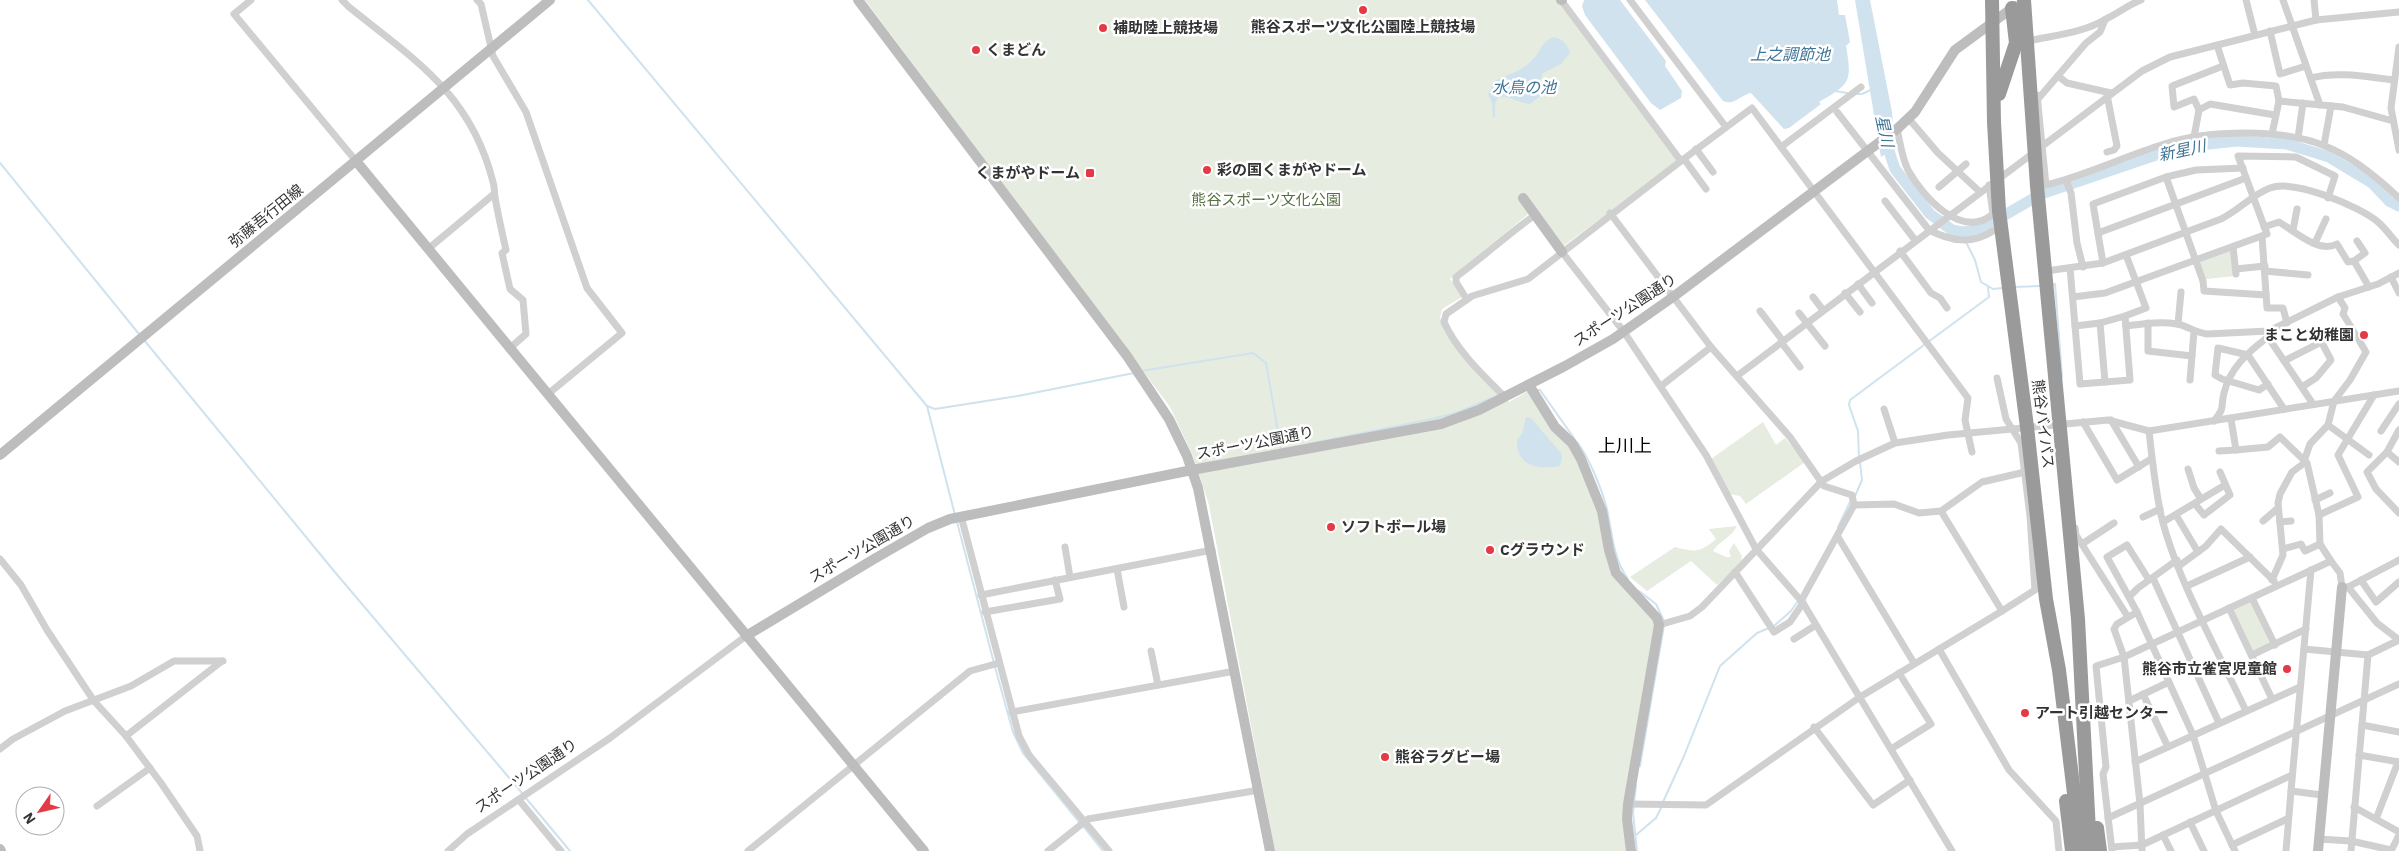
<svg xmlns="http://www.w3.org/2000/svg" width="2399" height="851" viewBox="0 0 2399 851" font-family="'IBM Plex Sans','Noto Sans JP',sans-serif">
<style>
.green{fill:#e6ecdf}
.water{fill:#cfe2ee}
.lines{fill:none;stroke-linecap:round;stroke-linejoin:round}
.stream{stroke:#cfe2ee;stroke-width:2}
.river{stroke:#cfe2ee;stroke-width:11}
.street{stroke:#d0d0d0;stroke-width:7}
.secondary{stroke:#bdbdbd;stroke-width:10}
.highway{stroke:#9a9a9a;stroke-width:14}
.poi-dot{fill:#e63946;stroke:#fff;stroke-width:2}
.labels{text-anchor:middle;stroke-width:5;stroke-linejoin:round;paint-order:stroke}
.poi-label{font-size:15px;font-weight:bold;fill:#333;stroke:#fff;text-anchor:start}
.park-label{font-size:15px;fill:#56703f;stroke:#fff}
.street-label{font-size:15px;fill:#333;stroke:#fff}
.water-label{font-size:16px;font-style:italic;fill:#3f7597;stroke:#fff}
.quarter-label{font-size:18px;fill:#000;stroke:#fff}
</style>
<rect width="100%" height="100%" fill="#fff"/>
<g class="green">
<polygon points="865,0 1558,0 1678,161 1562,247 1533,210 1450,279 1462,297 1442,309 1440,318 1472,367 1509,402 1528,391 1573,450 1601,516 1607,553 1652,614 1655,627 1626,795 1627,851 1275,851 1209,505 1193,456 1170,407"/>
<polygon points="2232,250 2235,276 2206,279 2199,262"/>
<polygon points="1763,422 1776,445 1785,438 1805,462 1746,504 1740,496 1730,494 1711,459"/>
<path d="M1737,526C1731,538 1720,540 1713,551L1726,557H1731L1729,551L1734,543L1742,556L1741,563L1717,585L1691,561L1647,591L1630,577L1675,547C1695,552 1700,553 1716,539L1709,529Z"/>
<polygon points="2253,600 2272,643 2253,652 2233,610"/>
</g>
<g class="water">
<polygon points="1584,0 1620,0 1666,61 1665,66 1682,91 1681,98 1660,110 1651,103 1585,15 1582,6"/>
<path d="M1645,0H1837L1839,15H1845L1850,42L1846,46C1852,81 1851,84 1819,102L1821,104L1789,128L1784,129L1751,93C1740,95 1735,106 1723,101Z"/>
<polygon points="1855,0 1870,0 1892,112 1895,147 1881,157"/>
<path d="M1554,37C1564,40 1567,44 1570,53L1561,64L1543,73L1540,80V96L1530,104C1519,103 1509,95 1498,97L1495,104V117H1493L1492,103L1488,94L1495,81C1510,73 1524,71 1535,57C1542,48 1543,40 1554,37Z"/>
<path d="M1526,417L1531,418L1561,453L1562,458L1560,466C1538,470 1516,466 1517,440L1522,434Z"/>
</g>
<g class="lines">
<g class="stream">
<polyline points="588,0 927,406 935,409 1018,396 1134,373"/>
<polyline points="1835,91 1847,93"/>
<polyline points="1857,94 1862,94 1873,89"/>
<polyline points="0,163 139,334"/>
<polyline points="1966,242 1975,260 1981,282 1993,289 2003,288"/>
<polyline points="2053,285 2055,284 2062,377"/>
<polyline points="2015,287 2041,286"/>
<polyline points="144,340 334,571 522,793"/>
<polyline points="1928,342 1989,297 1988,287"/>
<polyline points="1141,371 1253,353 1266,363 1281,449"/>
<polyline points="1536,390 1540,390 1574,438"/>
<polyline points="927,406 955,515"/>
<path d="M1577,442C1589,457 1602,490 1607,509C1612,532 1613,559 1628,579"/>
<polyline points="1308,444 1432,419 1456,413 1492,398"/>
<polyline points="1859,458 1858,431 1849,405 1850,400 1924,345"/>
<polyline points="1855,496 1862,480 1860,462"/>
<polyline points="957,522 994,663"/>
<polyline points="1838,527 1850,502"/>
<polyline points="1639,591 1656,604 1664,621"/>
<polyline points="1774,626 1791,611 1798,601"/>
<polyline points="995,667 1013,732 1023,753 1080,823"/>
<polyline points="1640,766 1664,625"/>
<polyline points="1636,785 1633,813 1637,851"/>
<polyline points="525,797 570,851"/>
<polyline points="1663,802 1684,756 1720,666 1757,633 1769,628"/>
<polyline points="1083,826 1103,851"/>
<polyline points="1636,835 1656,818 1662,806"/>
</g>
<polyline class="river" points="1888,136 1889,151 1895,169 1930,214 1952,230 1962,232 1979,230 2041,194 2150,157 2180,147 2237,141 2287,144 2329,157 2372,183 2389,201 2399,206"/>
<g class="street">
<polyline points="251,0 234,14 356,161"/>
<path d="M342,0L349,7C415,60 471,94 493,182C495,187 494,192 495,197C498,215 502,232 506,250L502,253L510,289L523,300L526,334L510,348"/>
<polyline points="477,0 481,4 493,56 526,112 587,288 622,333 548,394"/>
<polyline points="1630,0 1726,127"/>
<polyline points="2246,0 2255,35"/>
<polyline points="2283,0 2320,105"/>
<polyline points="2314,0 2316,20"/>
<polyline points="2270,31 2280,74 2306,66"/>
<path d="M2033,40C2057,35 2085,32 2106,19C2118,13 2128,5 2141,0"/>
<polyline points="2217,45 2230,85 2243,83 2276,86 2279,101"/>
<polyline points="2399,47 2391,108 2399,150"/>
<polyline points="2058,76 2067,83 2111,93"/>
<path d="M2311,78C2338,71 2367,77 2394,80"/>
<path d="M2037,95L2046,185C2087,175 2125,156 2164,144C2208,130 2282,128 2325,146C2353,157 2377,177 2399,198"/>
<polyline points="2038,99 2086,43 2100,32 2105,20"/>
<polyline points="2199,110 2210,104 2275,115"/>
<path d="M1837,112L1929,230C1951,241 1971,245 1993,231"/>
<polyline points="1909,119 1938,153 1980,192"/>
<path d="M1897,129C1900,142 1902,158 1908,170C1922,195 1961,241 1993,214L1989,185"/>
<polyline points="2272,134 2279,101 2343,107 2393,121"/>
<polyline points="2194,137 2199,110 2194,99 2174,107 2172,86 2223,66"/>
<polyline points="2298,138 2303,103"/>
<polyline points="2324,145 2331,106"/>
<polyline points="1781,147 1861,87"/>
<polyline points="1696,149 1713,172"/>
<polyline points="2107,152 2114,150 2117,146 2107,95"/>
<polyline points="1684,159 1706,189"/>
<polyline points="1681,161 1752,108 1968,398 1965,420 1972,452"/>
<polyline points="2166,177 2203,281 2204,291 2266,295"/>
<polyline points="2066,180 2071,193 2077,243 2083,267"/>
<polyline points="1939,187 1966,164"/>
<polyline points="1885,201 1915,240"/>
<polyline points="1610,213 1711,347 1790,437 1824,486 1852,495 1854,505 1801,601"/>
<path d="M2264,227L2279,222C2294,231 2319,254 2337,244L2348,262L2354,261L2369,287"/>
<polyline points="2293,230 2297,209"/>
<polyline points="2098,233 2246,178"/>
<polyline points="2262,236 2267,308 2283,308 2287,323"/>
<polyline points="2315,243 2326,219"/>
<polyline points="2233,247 2236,274"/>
<polyline points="428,249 494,194"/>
<polyline points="1900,251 1931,293 1940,298 1947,308"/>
<polyline points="1562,252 1624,332 1706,455 1756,549 1803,603 1952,851"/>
<polyline points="2354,261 2365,253 2357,241"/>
<polyline points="2103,263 2093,204 2166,177 2196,170 2243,168"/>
<polyline points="2070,268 2080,384 2130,380 2125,316 2146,308 2126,255"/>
<polyline points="2236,269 2265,266"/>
<path d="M2046,271L2103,263L2221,219C2238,211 2253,194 2270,188C2294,179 2359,206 2378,222C2386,229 2392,238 2399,245"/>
<polyline points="2265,271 2308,275"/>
<polyline points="2391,277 2399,293"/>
<polyline points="1858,284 1872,303"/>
<polyline points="1845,293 1860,312"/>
<polyline points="1813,297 1823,310"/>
<polyline points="2073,297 2105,293 2267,234 2238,156 2296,157 2335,176 2328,198"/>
<polyline points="2338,297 2345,308 2343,314 2351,327"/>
<path d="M1466,298L1456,282V277C1483,257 1507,235 1535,215"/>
<polyline points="1760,311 1783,341"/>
<polyline points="1799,313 1825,346"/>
<polyline points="2100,323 2105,382"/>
<polyline points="2148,323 2148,351 2192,356"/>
<polyline points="2178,324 2181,292"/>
<polyline points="2075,326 2100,323 2125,316"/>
<path d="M2126,326C2142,324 2160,321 2177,324C2188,326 2196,333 2207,334L2269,331L2338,297L2378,284L2399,273"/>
<polyline points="2269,333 2268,337 2313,404"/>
<polyline points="1781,342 1800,367"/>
<polyline points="1737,376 2142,71 2170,57 2316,20 2399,12"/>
<polyline points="1997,378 2006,419 2021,443 2030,516 2035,590 2002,611"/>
<polyline points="2190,380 2194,331"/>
<polyline points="2268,384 2259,390 2222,379 2215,375 2218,348 2248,355 2284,409"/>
<polyline points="1661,386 1711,347"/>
<polyline points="2302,387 2316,378 2331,360 2321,341"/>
<path d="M1505,397C1483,375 1457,351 1444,322L1446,314L1472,296L1528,279L1681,161L1561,0"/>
<polyline points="1884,409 1895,443"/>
<polyline points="2231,419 2236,450 2268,447 2280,437 2307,463 2319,515 2320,544 2331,561"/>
<polyline points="2111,420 2139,467"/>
<path d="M2214,421C2226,406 2220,409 2224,393C2230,368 2248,352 2268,337"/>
<polyline points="2083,422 2117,480 2151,459"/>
<polyline points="2328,425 2369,455"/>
<polyline points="2399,430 2387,452 2367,472 2376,489 2399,513"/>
<path d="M2149,431C2152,459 2155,487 2161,515C2176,578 2218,651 2246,711"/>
<polyline points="2381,431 2399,404"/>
<polyline points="2219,451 2236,450"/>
<polyline points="2387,452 2399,462"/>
<polyline points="2188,469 2194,488 2201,499"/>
<polyline points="2315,500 2330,493"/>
<polyline points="2195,504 2204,515 2230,495 2220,472"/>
<polyline points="1854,505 1894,504 1919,513 1941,511 1982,482 2025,472"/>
<polyline points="2176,515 2198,552"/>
<polyline points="2319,515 2358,497 2338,455 2374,395"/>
<polyline points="961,516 1019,736 1029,755 1109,851"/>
<polyline points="2143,517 2160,509"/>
<polyline points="2263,521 2278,508"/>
<polyline points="2163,522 2225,485"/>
<polyline points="2280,522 2291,521"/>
<polyline points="2075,528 2076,535 2128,617"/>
<polyline points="1838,537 1914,663"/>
<polyline points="2082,544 2114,523"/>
<polyline points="1065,547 1070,577"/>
<polyline points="2283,549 2301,544 2305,551 2320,544"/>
<polyline points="0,559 21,585 47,630 94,701 126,736 161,783 197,836 200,851"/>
<polyline points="2179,566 2206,546 2221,529 2274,581"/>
<polyline points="1117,569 1124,607"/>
<polyline points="2311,570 2291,791 2322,795"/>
<polyline points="1735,572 1774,632 1790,622 1803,603"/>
<polyline points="2153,578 2219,723"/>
<polyline points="2272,580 2283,555 2278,503 2280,494 2292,472 2303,464 2310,444 2328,425 2334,401 2350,380 2366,352 2351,327 2284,361"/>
<polyline points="2361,580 2376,602 2399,582"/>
<polyline points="2187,586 2250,557"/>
<polyline points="2348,587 2377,623 2399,640"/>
<polyline points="981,595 1212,550"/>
<polyline points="2130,596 2138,588 2177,560"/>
<polyline points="2252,598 2275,645"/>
<polyline points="2229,608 2272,699"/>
<polyline points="985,612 1060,599 1055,580"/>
<polyline points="2137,612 2193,735 2216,811 2235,851"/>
<polyline points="1659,625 1690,616 1702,607 1822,481 1856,461 1895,443 1948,435 2108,420 2149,431 2399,391"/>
<polyline points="1794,639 1816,625"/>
<polyline points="1939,649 2009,770 2056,821 2059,851"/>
<polyline points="2304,649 2368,655 2351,851"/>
<polyline points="1151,651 1158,685"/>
<polyline points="2252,655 2306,629"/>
<polyline points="2368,655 2399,640"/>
<polyline points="2143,694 2168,747"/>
<polyline points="2129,701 2169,682"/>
<polyline points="1012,712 1235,671"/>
<polyline points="2362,725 2399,732"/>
<polyline points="1814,727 1873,805 1910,780"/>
<polyline points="126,736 222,661"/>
<polyline points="0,749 13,739 65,711 131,686 174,661 223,661"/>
<polyline points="1891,749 1931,724 1899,673"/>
<polyline points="2359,755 2399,762"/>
<polyline points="2135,762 2300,687"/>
<polyline points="519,800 561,851"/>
<polyline points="1628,804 1706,805 1860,697 2002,611 1941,511"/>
<polyline points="97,806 150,768"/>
<polyline points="2354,807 2399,832"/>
<polyline points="2108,818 2399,684"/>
<polyline points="2376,819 2398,762"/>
<polyline points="2190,822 2204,851"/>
<polyline points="2163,835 2171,851"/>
<polyline points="2318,839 2351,841 2391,850"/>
<polyline points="2232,845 2287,819"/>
<polyline points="2112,847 2142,845 2292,775"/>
<polyline points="448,851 467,834 610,738 746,636"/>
<polyline points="748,851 970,671 999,663"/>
<polyline points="1048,851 1088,819 1259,790"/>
<polyline points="2112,851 2103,774 2106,767 2096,666 2124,657 2331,561 2340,573 2342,587 2348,587 2399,560"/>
<polyline points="2142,851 2140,804 2124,657 2114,629 2117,624 2137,612 2107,557 2127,545 2149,580"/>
<polyline points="2286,851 2291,791"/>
<polyline points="2391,851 2399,835"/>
</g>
<g class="secondary">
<polyline points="858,0 1127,356 1169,419 1187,456 1198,488 1270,851"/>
<polyline points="1561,0 1562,0"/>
<polyline points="356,161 924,851"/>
<polyline points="1523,198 1562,252"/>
<polyline points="1529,385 1555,427 1572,443 1581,459 1602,511 1609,550 1616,573 1657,618 1659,625 1628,804 1627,819 1631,851"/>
<polyline points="0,455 550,0"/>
<polyline points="746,636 874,559 928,528 950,519 1192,470 1441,424 1479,410 1565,366 1613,339 1673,297 1897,129 1915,112 1955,50 2015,6"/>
<polyline points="0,849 1,851"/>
<polyline points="2318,851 2342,587"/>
</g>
<g class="highway">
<polyline points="1992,0 1994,122 1999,211 2027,427 2046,599 2059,670 2081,851"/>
<polyline points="2024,0 2037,186 2078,619 2090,851"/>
<polyline points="1999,94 2016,43 2012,8"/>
<polyline points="2066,801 2072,851"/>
<polyline points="2097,828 2100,851"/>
</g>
</g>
<g class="poi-dot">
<circle cx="1363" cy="10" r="5"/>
<circle cx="1103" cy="28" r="5"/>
<circle cx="976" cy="50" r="5"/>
<circle cx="1207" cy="170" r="5"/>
<rect x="1085" y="168" width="10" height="10" rx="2.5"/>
<circle cx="2364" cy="335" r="5"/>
<circle cx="1331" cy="527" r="5"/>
<circle cx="1490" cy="550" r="5"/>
<circle cx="2287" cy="669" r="5"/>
<circle cx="2025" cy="713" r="5"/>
<circle cx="1385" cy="757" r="5"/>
</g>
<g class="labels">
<g class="poi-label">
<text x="1363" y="32" text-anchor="middle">熊谷スポーツ文化公園陸上競技場</text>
<text x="1113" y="33">補助陸上競技場</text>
<text x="986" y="55">くまどん</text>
<text x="1217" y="175">彩の国くまがやドーム</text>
<text x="1080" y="178" text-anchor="end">くまがやドーム</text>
<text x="2354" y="340" text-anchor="end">まこと幼稚園</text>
<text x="1341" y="532">ソフトボール場</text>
<text x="1500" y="555">Cグラウンド</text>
<text x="2277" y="674" text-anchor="end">熊谷市立雀宮児童館</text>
<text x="2035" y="718">アート引越センター</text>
<text x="1395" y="762">熊谷ラグビー場</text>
</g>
<g class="park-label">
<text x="1266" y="205">熊谷スポーツ文化公園</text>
</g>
<g class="street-label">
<text transform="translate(266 216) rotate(-39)" y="5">弥藤吾行田線</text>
<text transform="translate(1625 310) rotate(-33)" y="5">スポーツ公園通り</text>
<text transform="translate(2043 424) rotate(83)" y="5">熊谷バイパス</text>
<text transform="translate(1255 443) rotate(-11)" y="5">スポーツ公園通り</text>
<text transform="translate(862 549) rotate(-30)" y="5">スポーツ公園通り</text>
<text transform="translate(526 776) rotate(-34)" y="5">スポーツ公園通り</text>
</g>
<g class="water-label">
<text x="1790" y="60">上之調節池</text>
<text x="1524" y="93">水鳥の池</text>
<text transform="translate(1885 131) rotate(78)" y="6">星川</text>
<text transform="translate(2182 150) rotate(-12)" y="6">新星川</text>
</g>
<g class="quarter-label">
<text x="1625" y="452">上川上</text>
</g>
</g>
<g transform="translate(40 811) rotate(236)"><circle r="24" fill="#ffffff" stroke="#adadad"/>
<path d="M0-4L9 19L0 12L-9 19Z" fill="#e63946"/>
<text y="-8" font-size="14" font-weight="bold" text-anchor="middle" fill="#333333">N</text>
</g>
</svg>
